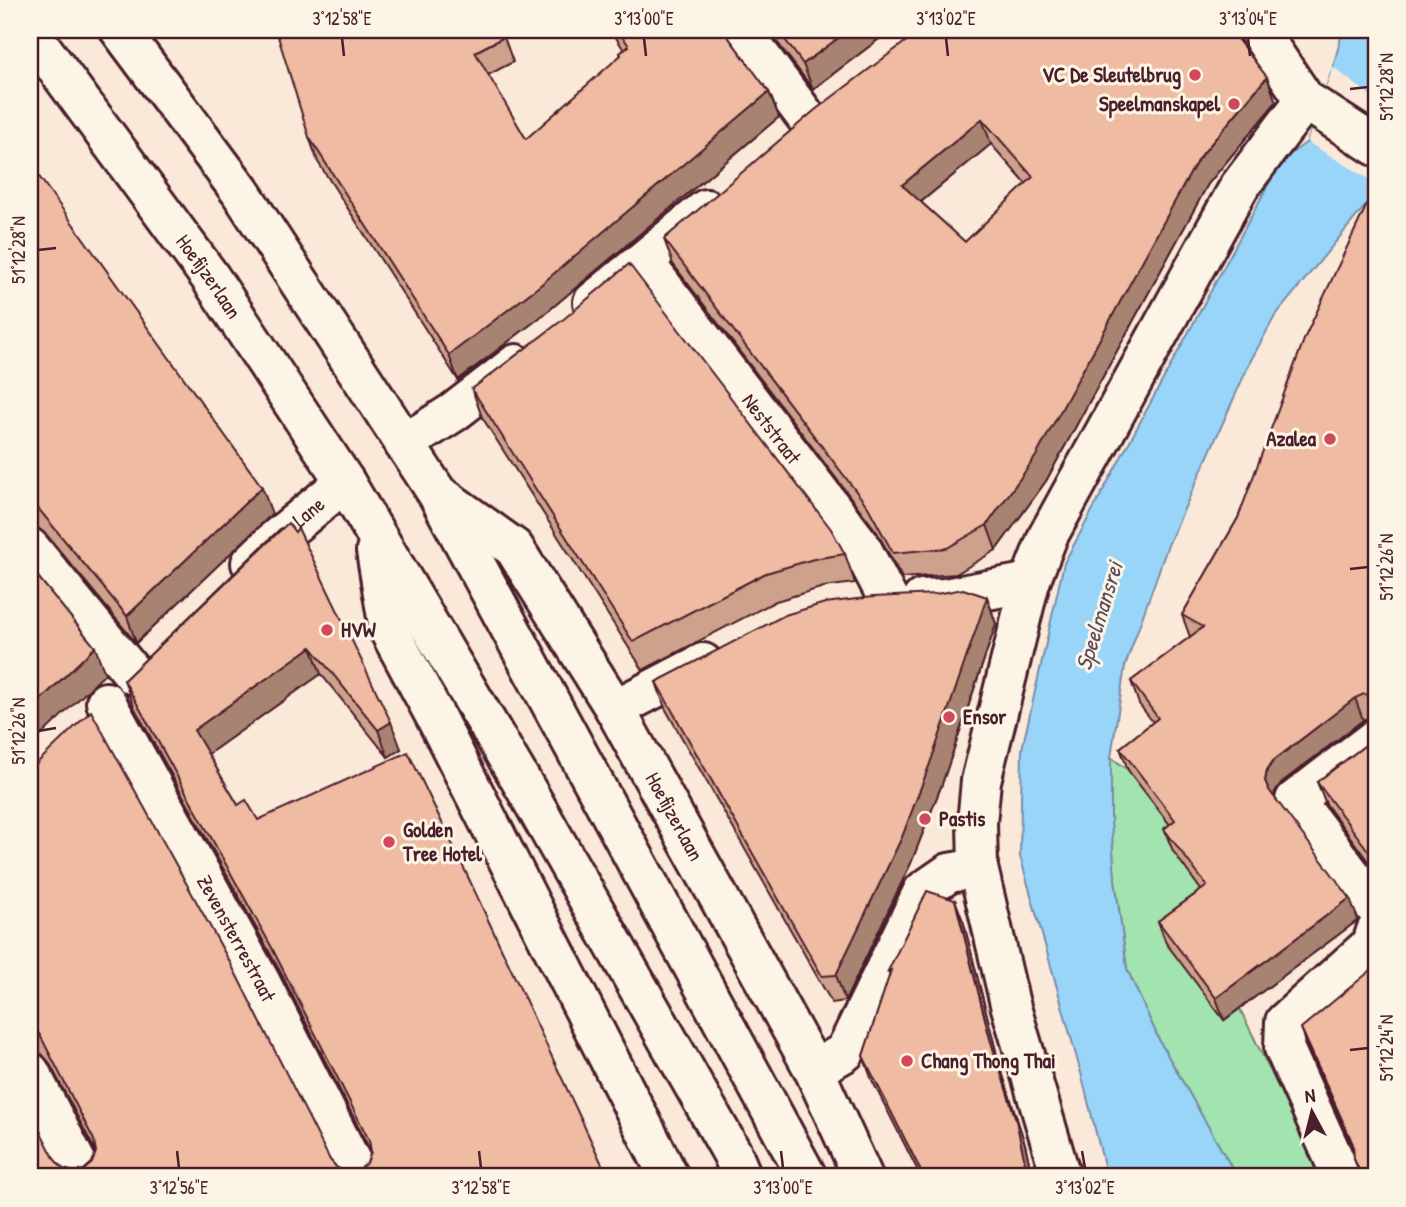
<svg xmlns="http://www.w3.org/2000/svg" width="1406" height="1207" viewBox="0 0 1406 1207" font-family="'Patrick Hand',sans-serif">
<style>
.green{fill:#a1e4af;stroke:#76826d;stroke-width:2}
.water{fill:#98d5f9;stroke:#798ca7;stroke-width:2}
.pier{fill:#fae9d8}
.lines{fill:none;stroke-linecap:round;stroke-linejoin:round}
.minor-casing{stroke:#4a1f2b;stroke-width:44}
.major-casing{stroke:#4a1f2b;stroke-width:44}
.minor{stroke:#fcf5e5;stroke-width:38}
.major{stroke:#fcf5e5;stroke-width:38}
.wall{fill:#cea18c;stroke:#4a1f2b;stroke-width:2;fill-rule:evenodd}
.shaded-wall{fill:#a88372;stroke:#4a1f2b;stroke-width:2}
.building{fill:#f0bba3;stroke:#4a1f2b;stroke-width:2;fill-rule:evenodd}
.ticks{fill:none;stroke:#4a1f2b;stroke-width:2.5}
.poi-dot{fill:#d1495b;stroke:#fcf5e5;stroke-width:2.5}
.labels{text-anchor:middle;stroke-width:6;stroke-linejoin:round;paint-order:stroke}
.poi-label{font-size:21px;font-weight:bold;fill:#4a1f2b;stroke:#fcf5e5;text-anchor:start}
.street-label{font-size:21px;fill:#4a1f2b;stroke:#fcf5e5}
.water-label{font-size:23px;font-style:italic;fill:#5e4c5e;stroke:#fcf5e5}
.neatline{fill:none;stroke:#4a1f2b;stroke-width:2.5}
.ticks-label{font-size:18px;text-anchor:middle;fill:#4a1f2b}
</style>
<rect width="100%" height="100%" fill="#fae9d8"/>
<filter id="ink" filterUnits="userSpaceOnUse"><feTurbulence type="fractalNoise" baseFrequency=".0143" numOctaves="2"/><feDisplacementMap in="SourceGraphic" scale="14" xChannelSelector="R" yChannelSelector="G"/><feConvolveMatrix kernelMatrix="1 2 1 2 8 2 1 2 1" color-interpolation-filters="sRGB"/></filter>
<g filter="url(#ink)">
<polygon class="green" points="1111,757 1128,770 1184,843 1216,907 1225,1020 1240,1009 1322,1177 1237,1177 1160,1042 1127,969 1115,880 1111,822"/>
<polygon class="water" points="1343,30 1376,30 1376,197 1374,195 1275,316 1251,360 1168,545 1125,666 1111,757 1111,822 1115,880 1127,969 1160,1042 1237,1177 1107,1177 1081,1073 1020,856 1022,749 1064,563 1281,161 1307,142 1333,67"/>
<polygon class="pier" points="1333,67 1376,100 1376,183 1307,142"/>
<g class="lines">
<defs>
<g id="minor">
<polyline points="741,30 809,121"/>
<polyline points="1258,30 1305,100 1376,146"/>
<path id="s1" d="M644,262L860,545L889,601"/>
<polyline points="593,302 706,209"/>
<polyline points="404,444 454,412 516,364"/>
<polyline points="30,548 134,675"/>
<path id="s2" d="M251,563L276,539L345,482"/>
<polyline points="922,599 945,598 1030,582"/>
<path id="s3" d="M106,702L261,983L359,1177"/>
<polyline points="615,709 703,663"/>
<polyline points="1376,738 1295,800 1376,908"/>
<polyline points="814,1070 845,1052 923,891 949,873 978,868"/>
<polyline points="30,1072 84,1177"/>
<polyline points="1061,1177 1010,1004 978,868 977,823 981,781 1030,582 1048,536 1239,187 1305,100"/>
<polyline points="1342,1177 1284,1048 1285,1022 1372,944 1376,931"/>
</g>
<g id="major">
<polyline points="120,30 240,191 437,493 807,1177"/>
<path id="s4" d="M30,32L210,277L345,482L527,791L732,1153L742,1177"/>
<path id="s5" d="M444,498L514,548L615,709L814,1070L863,1177"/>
<polyline points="376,551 389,630 434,714 669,1177"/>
</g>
</defs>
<use href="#minor" class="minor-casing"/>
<use href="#major" class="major-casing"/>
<use href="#minor" class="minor"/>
<use href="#major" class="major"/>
</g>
<g class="wall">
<polygon points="611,30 723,30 769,92 779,117 547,312 458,380 318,162 309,137 504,37 513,62 488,75 526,139 621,56 620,53 624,50"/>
<polygon points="768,30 891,30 813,89"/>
<path d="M921,30L1276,102L1208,184L1046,481L996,550L956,574L902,578L877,532L673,264L664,239ZM991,144L1026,184L965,242L921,202Z"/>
<polygon points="30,164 272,514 136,643 46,534 38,528 30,527"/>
<polygon points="1376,185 1376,717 1373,716 1363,720 1281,783 1275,792 1274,797 1358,920 1224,1020 1166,943 1158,921 1201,890 1173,851 1164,829 1170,825 1128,770 1120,748 1153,722 1139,704 1131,681 1190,637 1182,615 1238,518"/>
<polygon points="472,389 845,554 855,583 824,587 776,601 643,670 482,417"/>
<polygon points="281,528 401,749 388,757 321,674 208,754 238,805 258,820 608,1177 30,1177 55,1160 63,1169 74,1172 84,1170 92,1163 96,1152 49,1062 42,1054 32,1050 30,1051 30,768 330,1160 337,1168 347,1172 360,1169 367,1163 371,1152 281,973 134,707 124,680"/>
<polygon points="987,597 996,624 942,784 911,863 845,1001 832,1003 665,708 656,682"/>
<polygon points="1376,737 1376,872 1326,804 1317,782"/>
<polygon points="955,900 964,924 999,1063 1025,1144 1032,1177 921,1177 872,1080 863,1056 890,975 888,971"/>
<polygon points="1301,1028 1376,1177 1361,1177 1354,1159 1354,1149 1310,1052"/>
</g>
<g class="shaded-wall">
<polygon points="849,30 891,30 813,89 803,64"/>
<polygon points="1267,77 1276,102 1208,184 1046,481 996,550 987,525 1198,159"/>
<polygon points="769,92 779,117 547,312 458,380 449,355"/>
<polygon points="982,119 991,144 911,210 902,185"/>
<polygon points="262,487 272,514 136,643 127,616"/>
<polygon points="987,597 996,624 942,784 911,863 845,1001 836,975"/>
<polygon points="95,647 105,674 30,746 30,710"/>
<polygon points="311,647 321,674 204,757 194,730"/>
<polygon points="1355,698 1363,720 1281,783 1275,792 1273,803 1265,781 1267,770 1273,761"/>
<polygon points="391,722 401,749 388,757 378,730"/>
<polygon points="1376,772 1376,801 1367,780"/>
<polygon points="1350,898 1358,920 1224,1020 1216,998"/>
<polygon points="955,900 964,924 999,1063 1025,1144 1032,1177 1028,1177 990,1039"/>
</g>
<g class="building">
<polygon points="276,30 501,30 504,37 475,52 526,139 621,55 620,53 629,46 618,30 723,30 769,92 538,287 449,355 309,137"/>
<polygon points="778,30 849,30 803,64"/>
<path d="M921,30H1230L1267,77L1198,159L1036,456L987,525L947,548L893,553L868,507L664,239L815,110ZM982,119L1033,177L965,242L902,185Z"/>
<polygon points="30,164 262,487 127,616 37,507 30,502"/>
<polygon points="1376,185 1376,696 1364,694 1355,698 1273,761 1267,770 1265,781 1269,790 1350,898 1216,998 1158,921 1207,886 1164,829 1175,820 1120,748 1158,718 1131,681 1203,627 1182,615 1238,518 1305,337"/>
<polygon points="629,264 831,529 845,554 814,559 766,573 633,642 472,389 565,318"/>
<polygon points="288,523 295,532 298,528 391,722 378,730 311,647 194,730 238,805 246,800 258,820 408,752 462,864 608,1177 30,1177 30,1111 55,1160 63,1169 74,1172 84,1170 92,1163 96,1152 94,1140 40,1035 33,1027 30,1026 30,768 35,765 91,711 232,966 330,1160 337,1168 347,1172 360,1169 367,1163 371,1152 369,1140 271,946 124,680"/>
<polygon points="30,567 95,647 30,710"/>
<polygon points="963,589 987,597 932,758 902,837 836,975 822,976 656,682 785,615 825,603 873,597 936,594"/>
<polygon points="1376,737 1376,772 1367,780 1376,793 1376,861 1317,782"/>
<polygon points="927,891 955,900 990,1039 1016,1120 1028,1177 924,1177 863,1056 891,970 888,971"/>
<polygon points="1376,966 1376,1177 1362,1177 1354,1159 1353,1144 1301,1028"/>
</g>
</g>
<path class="ticks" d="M342,38L344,56M644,38L646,56M946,38L948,56M1248,38L1250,56M1350,89L1368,87M38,250L56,248M1350,569L1368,567M38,731L56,728M1350,1050L1368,1048M177,1151L179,1168M479,1151L481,1168M781,1151L783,1168M1082,1151L1085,1168"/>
<g class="poi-dot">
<circle cx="1195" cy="75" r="7"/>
<circle cx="1234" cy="104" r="7"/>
<circle cx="1330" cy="439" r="7"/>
<circle cx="327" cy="630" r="7"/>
<circle cx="949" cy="717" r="7"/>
<circle cx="925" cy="819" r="7"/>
<circle cx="389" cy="842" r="7"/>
<circle cx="907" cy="1061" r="7"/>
</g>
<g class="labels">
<g class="poi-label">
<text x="1181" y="82" text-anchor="end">VC De Sleutelbrug</text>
<text x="1220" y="111" text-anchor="end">Speelmanskapel</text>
<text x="1316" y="446" text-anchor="end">Azalea</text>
<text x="341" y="637">HVW</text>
<text x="963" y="724">Ensor</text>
<text x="939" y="826">Pastis</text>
<text x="403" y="837">Golden<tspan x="403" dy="24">Tree Hotel</tspan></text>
<text x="921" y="1068">Chang Thong Thai</text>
</g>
<g class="street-label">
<text dy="7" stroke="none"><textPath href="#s4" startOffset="303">Hoefijzerlaan</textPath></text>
<text dy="7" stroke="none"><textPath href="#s1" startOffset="210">Neststraat</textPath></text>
<text dy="7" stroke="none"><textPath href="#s2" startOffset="77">Lane</textPath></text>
<text dy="7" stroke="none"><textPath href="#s5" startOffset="399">Hoefijzerlaan</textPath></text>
<text dy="7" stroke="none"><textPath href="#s3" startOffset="270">Zevensterrestraat</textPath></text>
</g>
<g class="water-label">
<text transform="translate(1099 616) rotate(-73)" y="8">Speelmansrei</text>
</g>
</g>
<rect width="1406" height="1207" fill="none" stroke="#fcf5e5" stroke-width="77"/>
<g transform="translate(1312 1112) rotate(353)" stroke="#fcf5e5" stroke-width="5" paint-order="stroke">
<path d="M0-5L12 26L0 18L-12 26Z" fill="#4a1f2b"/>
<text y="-10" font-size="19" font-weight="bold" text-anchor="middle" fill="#4a1f2b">N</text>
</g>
<rect x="38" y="38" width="1330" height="1130" class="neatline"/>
<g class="ticks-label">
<text x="342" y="25">3°12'58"E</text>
<text x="644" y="25">3°13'00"E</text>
<text x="946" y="25">3°13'02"E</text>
<text x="1248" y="25">3°13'04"E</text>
<text transform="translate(1387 87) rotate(-90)" y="6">51°12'28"N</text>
<text transform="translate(19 250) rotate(-90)" y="6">51°12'28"N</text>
<text transform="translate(1387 567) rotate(-90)" y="6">51°12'26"N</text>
<text transform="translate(19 731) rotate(-90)" y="6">51°12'26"N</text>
<text transform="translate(1387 1048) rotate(-90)" y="6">51°12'24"N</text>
<text x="179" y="1194">3°12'56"E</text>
<text x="481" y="1194">3°12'58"E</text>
<text x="783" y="1194">3°13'00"E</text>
<text x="1085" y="1194">3°13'02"E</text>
</g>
</svg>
